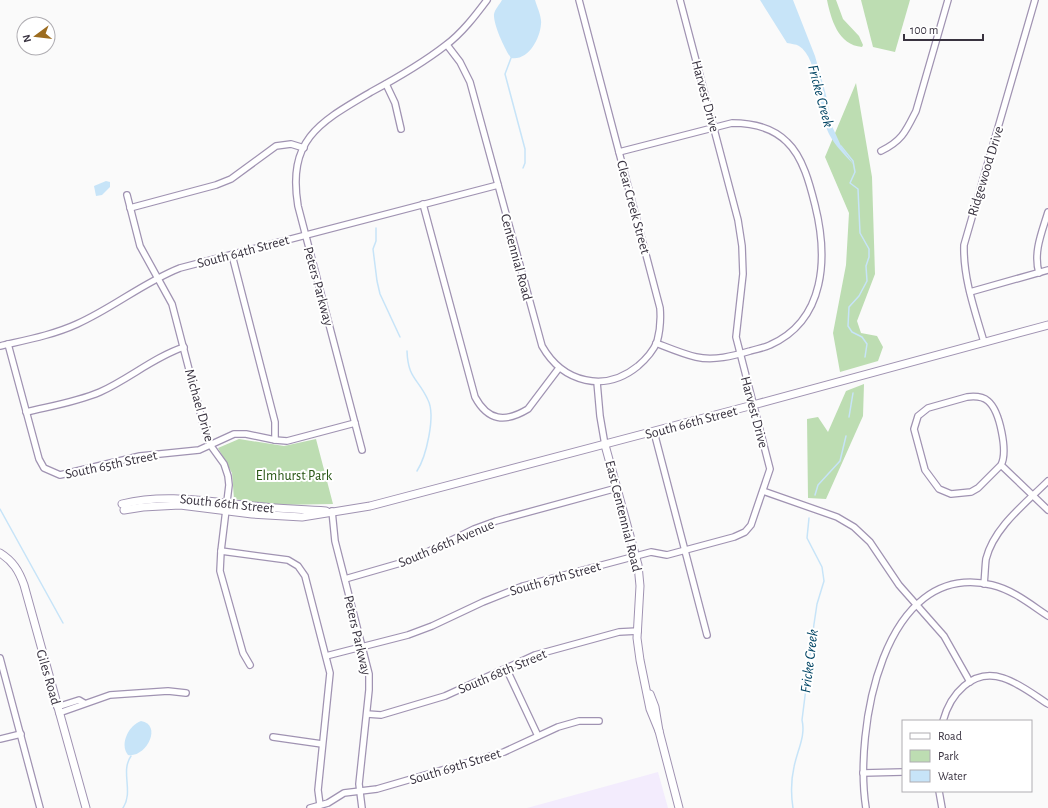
<svg xmlns="http://www.w3.org/2000/svg" width="1048" height="808" viewBox="0 0 1048 808" font-family="'Alegreya Sans',sans-serif">
<style>
.built{fill:#f3ecfd}
.green{fill:#bdddb2}
.water{fill:#c7e4f8}
.lines{fill:none;stroke-linecap:round;stroke-linejoin:round}
.stream{stroke:#c7e4f8;stroke-width:1.5}
.minor-casing{stroke:#a093b2;stroke-width:8}
.tertiary-casing{stroke:#a093b2;stroke-width:9}
.minor{stroke:#fff;stroke-width:5.5}
.tertiary{stroke:#fff;stroke-width:7}
.labels{text-anchor:middle;stroke-width:4;stroke-linejoin:round;paint-order:stroke}
.street-label{font-size:14px;fill:#38323f;stroke:#fff}
.park-label{font-size:14px;fill:#265412;stroke:#fff}
.water-label{font-size:15px;font-style:italic;fill:#024564;stroke:#fff}
</style>
<rect width="100%" height="100%" fill="#fafafa"/>
<polygon class="built" points="658,772 668,808 527,808"/>
<g class="green">
<path d="M827,0H836L843,19L859,36L863,45L862,47C838,45 831,19 827,0Z"/>
<polygon points="861,0 910,0 895,52 873,47"/>
<polygon points="856,83 872,177 875,274 857,321 861,333 877,336 883,347 878,361 840,372 833,333 846,265 849,213 825,157"/>
<polygon points="864,384 863,416 826,499 808,498 807,419 818,417 828,432 846,391"/>
<polygon points="239,439 284,446 316,439 333,504 275,505 234,499 232,473 218,448"/>
</g>
<g class="water">
<path d="M502,0H535C537,7 542,17 541,24C540,39 528,61 511,58C505,50 493,24 494,14C495,9 500,4 502,0Z"/>
<path d="M760,0H793L815,56L826,95L832,126L842,148L854,165C845,155 835,146 829,134C819,114 819,58 799,46C796,44 791,44 787,43Z"/>
<polygon points="106,181 110,182 110,187 102,195 96,196 94,186"/>
<path d="M141,721C163,725 146,758 128,755C119,744 129,725 141,721Z"/>
</g>
<g class="lines">
<g class="stream">
<polyline points="511,58 505,74 525,149 525,163 523,168"/>
<polyline points="841,146 853,161 855,172 850,183 858,189 860,233 869,249 869,257 866,266 867,281 859,296 849,307 848,326 852,332 862,337 867,344 865,357"/>
<polyline points="376,228 376,241 373,249 377,281 380,294 400,337"/>
<path d="M407,351C408,379 418,378 428,400C436,416 426,457 417,471"/>
<polyline points="849,417 853,393"/>
<polyline points="815,495 818,485 840,461 846,436"/>
<polyline points="0,509 63,623"/>
<path d="M123,808C134,791 120,772 131,756"/>
<path d="M793,808C791,795 791,780 794,767C797,751 806,736 802,720L814,624L817,604L824,581L822,567L807,538L809,518"/>
</g>
<defs>
<g id="minor">
<path d="M447,45L460,62L470,82L542,346C563,383 605,393 638,366C645,360 653,351 657,342C660,331 661,320 660,308L579,0"/>
<polyline points="386,84 395,103 401,129"/>
<path d="M881,151C902,141 906,131 916,111L948,0"/>
<path d="M619,152L732,123C752,123 772,127 787,142C803,157 810,185 815,205C828,257 826,320 770,345C764,348 756,349 750,351C733,356 714,361 696,357C683,354 669,348 656,343"/>
<polyline points="127,195 140,246 172,304 205,431 211,446 224,464 228,476 229,485 221,551 220,571 243,653 250,665"/>
<path d="M423,204L475,397C488,421 505,423 528,409L559,368"/>
<polyline points="130,208 216,185 231,179 276,146 291,144 304,148"/>
<polyline points="232,255 275,422 275,440"/>
<path d="M1039,273C1033,252 1042,232 1048,212"/>
<polyline points="970,292 1048,270"/>
<path d="M984,342C975,311 963,278 964,245L1035,0"/>
<polyline points="8,344 39,459 44,468 60,475 140,456 199,450 234,434 246,434 275,440 287,441 355,423"/>
<path d="M0,346C26,340 53,335 77,324C113,308 144,282 180,268L498,185"/>
<polyline points="597,382 600,416 605,445"/>
<path d="M26,412C51,406 77,402 100,392C129,379 154,357 184,347"/>
<polyline points="654,432 707,635"/>
<path d="M362,450L298,206C287,139 320,122 371,92C397,78 423,63 446,45C462,33 475,16 487,0"/>
<path d="M1001,465L978,488L971,492L951,494L939,489L925,470L914,429L918,416L928,408L967,397C975,396 982,396 988,401C1000,411 1008,452 1001,465L1048,510"/>
<polyline points="763,491 837,517 854,527 870,542 899,585 944,636 970,682"/>
<polyline points="332,511 335,541 369,674 369,690 359,784 362,808"/>
<polyline points="221,551 288,560 298,566 305,576 330,673 318,790 320,805"/>
<polyline points="345,579 411,560 474,529 496,521 617,488"/>
<path d="M984,584C985,575 985,567 986,559C994,527 1026,503 1048,481"/>
<polyline points="326,656 408,635 432,626 483,602 523,586 651,552 667,555 734,537 745,532 751,525 770,469 736,337 743,274 742,246 738,220 680,0"/>
<polyline points="0,658 40,808"/>
<polyline points="506,668 538,736"/>
<polyline points="57,707 79,700 84,703"/>
<polyline points="59,713 110,695 168,691 186,693"/>
<polyline points="367,714 381,715 445,696 535,655 619,632 638,631"/>
<path d="M943,721C950,695 972,668 1003,678C1019,683 1034,695 1048,704"/>
<polyline points="273,737 322,744"/>
<polyline points="0,739 21,734"/>
<polyline points="863,773 903,772"/>
<polyline points="939,791 942,808"/>
<polyline points="310,808 328,803 344,793 377,789 504,752 558,727 579,721 599,721"/>
<path d="M866,808C854,732 882,559 992,585C1013,590 1030,604 1048,616"/>
</g>
<g id="tertiary">
<polyline points="605,445 638,565 640,586 637,638 640,660 650,709 659,731"/>
<path d="M122,504C167,493 208,502 253,506C277,509 302,509 326,511"/>
<polyline points="124,510 143,507 180,505 252,514 302,517 370,506 753,405 1048,325"/>
<path d="M0,553C13,561 19,571 24,585L86,808"/>
<polyline points="650,694 655,707 659,731 679,808"/>
</g>
</defs>
<use href="#minor" class="minor-casing"/>
<use href="#tertiary" class="tertiary-casing"/>
<use href="#minor" class="minor"/>
<use href="#tertiary" class="tertiary"/>
</g>
<g class="labels">
<g class="street-label">
<text transform="translate(706 96) rotate(75)" y="5">Harvest Drive</text>
<text transform="translate(985 171) rotate(-73)" y="5">Ridgewood Drive</text>
<text transform="translate(634 207) rotate(75)" y="5">Clear Creek Street</text>
<text transform="translate(243 251) rotate(-15)" y="5">South 64th Street</text>
<text transform="translate(517 257) rotate(75)" y="5">Centennial Road</text>
<text transform="translate(319 286) rotate(75)" y="5">Peters Parkway</text>
<text transform="translate(200 405) rotate(74)" y="5">Michael Drive</text>
<text transform="translate(755 412) rotate(75)" y="5">Harvest Drive</text>
<text transform="translate(691 422) rotate(-15)" y="5">South 66th Street</text>
<text transform="translate(111 464) rotate(-12)" y="5">South 65th Street</text>
<text transform="translate(227 503) rotate(6)" y="5">South 66th Street</text>
<text transform="translate(624 516) rotate(76)" y="5">East Centennial Road</text>
<text transform="translate(446 543) rotate(-23)" y="5">South 66th Avenue</text>
<text transform="translate(555 578) rotate(-16)" y="5">South 67th Street</text>
<text transform="translate(358 635) rotate(77)" y="5">Peters Parkway</text>
<text transform="translate(502 671) rotate(-23)" y="5">South 68th Street</text>
<text transform="translate(49 677) rotate(74)" y="5">Giles Road</text>
<text transform="translate(455 766) rotate(-17)" y="5">South 69th Street</text>
</g>
<g class="park-label">
<text x="294" y="480">Elmhurst Park</text>
</g>
<g class="water-label">
<text transform="translate(821 96) rotate(75)" y="5">Fricke Creek</text>
<text transform="translate(809 661) rotate(-83)" y="5">Fricke Creek</text>
</g>
</g>
<rect x="902" y="720" width="130" height="72" fill="#ffffff" stroke="#afadb2"/>
<rect x="910" y="733" width="20" height="6" fill="#ffffff" stroke="#afadb2"/>
<text x="938" y="740" font-size="12" fill="#38323f">Road</text>
<rect x="910" y="750" width="20" height="12" fill="#bdddb2" stroke="#afadb2"/>
<text x="938" y="760" font-size="12" fill="#38323f">Park</text>
<rect x="910" y="770" width="20" height="12" fill="#c7e4f8" stroke="#afadb2"/>
<text x="938" y="780" font-size="12" fill="#38323f">Water</text>
<g transform="translate(36 36) rotate(255)"><circle r="19" fill="#ffffff" stroke="#afadb2"/>
<path d="M0-3L7 15L0 10L-7 15Z" fill="#9c6c1f"/>
<text y="-6" font-size="11" font-weight="bold" text-anchor="middle" fill="#38323f">N</text>
</g>
<path d="M904 34v6h79v-6" fill="none" stroke="#38323f" stroke-width="2"/>
<text x="910" y="34" font-size="12" fill="#38323f" stroke="#ffffff" stroke-width="3" paint-order="stroke">100 m</text>
</svg>
